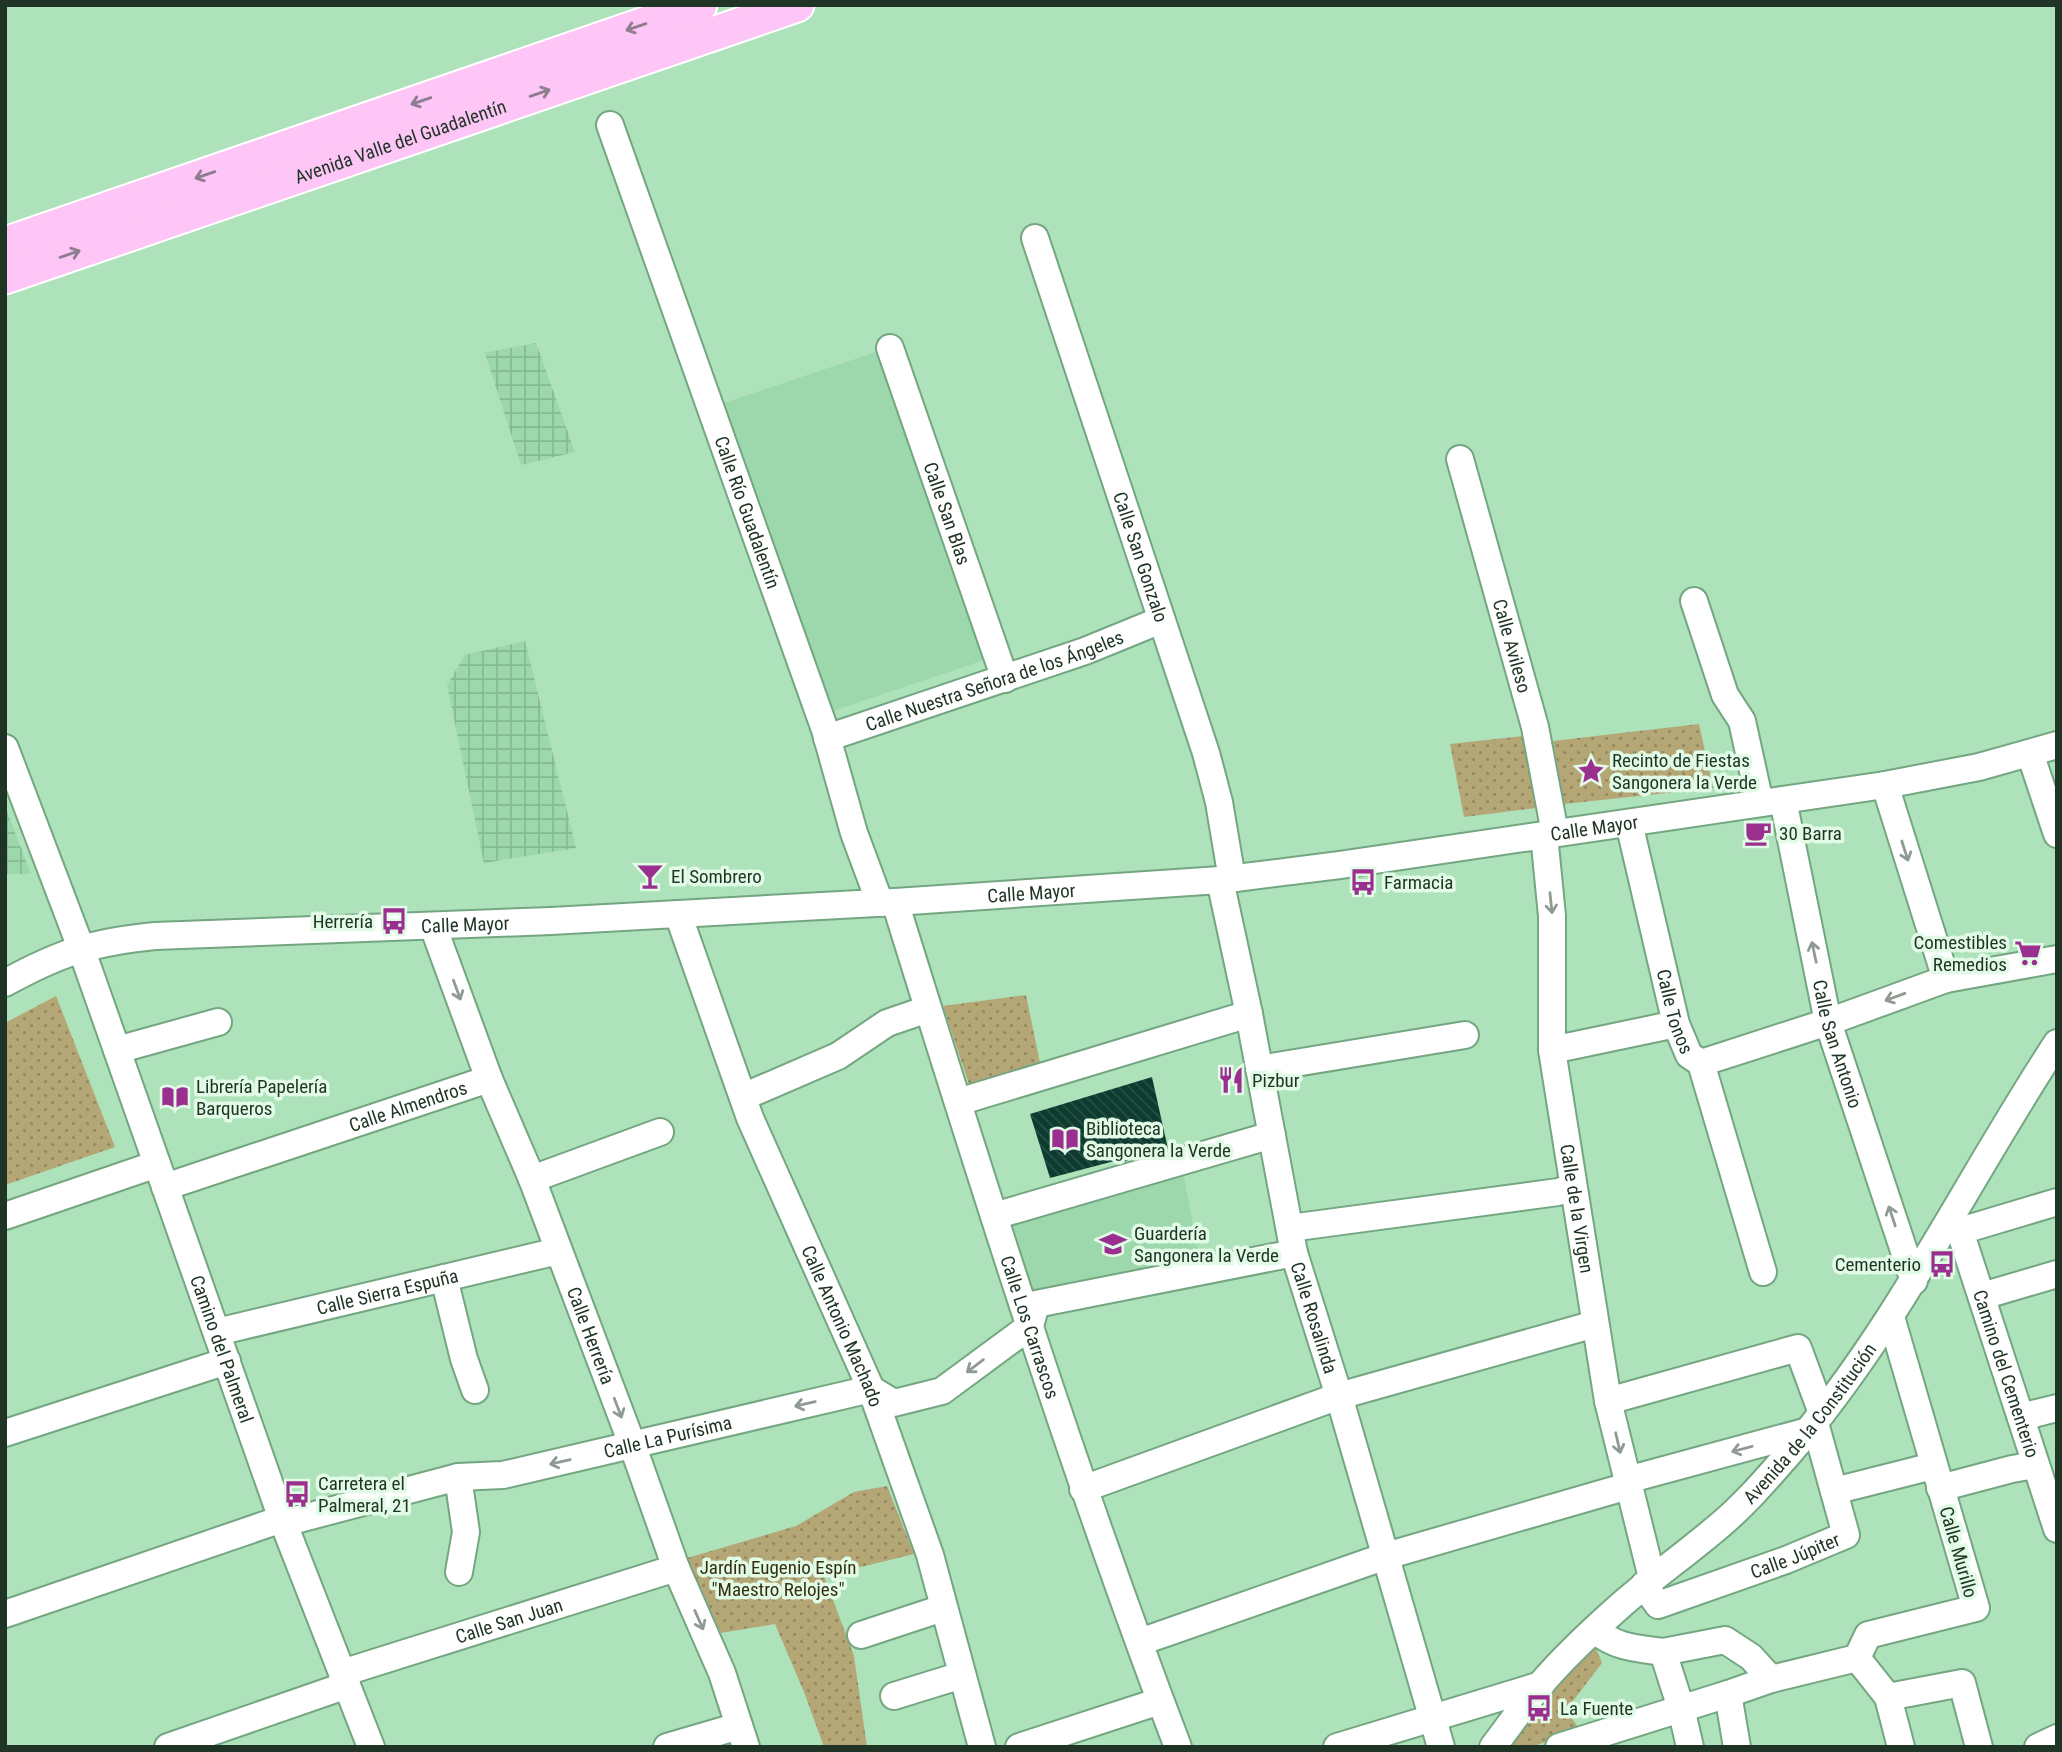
<svg xmlns="http://www.w3.org/2000/svg" width="2062" height="1752" viewBox="0 0 2062 1752" font-family="'Roboto Condensed',sans-serif">
<style>
.built{fill:#9cd8ab}
.industrial{fill:url(#industrial-grid)}
.grass{fill:url(#grass-dots)}
.building{fill:url(#building-back-hatch)}
.lines{fill:none;stroke-linecap:round;stroke-linejoin:round}
.minor-casing{stroke:#73a681;stroke-width:30}
.major-casing{stroke:#fff;stroke-width:37}
.minor{stroke:#fff;stroke-width:26}
.major{stroke:#fec6f6;stroke-width:33}
.oneway{stroke:#8e7d8e}
.oneway2{stroke:#8f9a92}
.labels{text-anchor:middle;stroke-width:7;stroke-linejoin:round;paint-order:stroke}
.street-label{font-size:19px;fill:#1f3425;stroke:#e1fbe7}
.poi-label{font-size:19px;fill:#1f3425;stroke:#e1fbe7;text-anchor:start}
.park-label{font-size:19px;fill:#372e11;stroke:#e1fbe7}
</style>
<defs>
<pattern id="industrial-grid" width="8" height="8" patternUnits="userSpaceOnUse" patternTransform="scale(1.75)"><rect width="8" height="8" fill="#9cd8ab"/><path d="M0 4h8M4 0v8" fill="none" stroke="#86ba93"/></pattern>
<pattern id="grass-dots" width="8" height="8" patternUnits="userSpaceOnUse" patternTransform="scale(1.75)"><rect width="8" height="8" fill="#b5a676"/><path d="M2 2h.1M6 6h.1" fill="none" stroke="#938861" stroke-width="1.8" stroke-linecap="round"/></pattern>
<pattern id="building-back-hatch" width="6" height="6" patternUnits="userSpaceOnUse" patternTransform="scale(1.75)"><rect width="6" height="6" fill="#0e3b2f"/><path d="M-1 5l2 2M0 0l6 6M5-1l2 2" fill="none" stroke="#284f44"/></pattern>
</defs>
<rect width="100%" height="100%" fill="#ade2ba"/>
<g class="built">
<polygon points="882,350 987,659 830,712 724,403"/>
<polygon points="1181,1162 1200,1260 1032,1294 994,1216"/>
</g>
<g class="industrial">
<polygon points="536,343 575,452 521,465 485,353"/>
<polygon points="525,641 576,848 484,863 447,685 465,655"/>
<polygon points="5,806 31,874 5,874"/>
</g>
<g class="grass">
<polygon points="1699,724 1713,788 1564,804 1553,741"/>
<polygon points="1523,736 1536,808 1464,817 1450,744"/>
<polygon points="1026,995 1040,1063 969,1084 943,1006"/>
<polygon points="56,996 115,1147 5,1185 5,1023"/>
<polygon points="887,1486 914,1554 824,1576 854,1656 867,1747 824,1747 804,1692 775,1624 721,1633 687,1558 796,1526 854,1492"/>
<polygon points="1594,1644 1602,1663 1566,1710 1580,1730 1531,1747 1510,1747 1514,1737 1552,1686"/>
</g>
<polygon class="building" points="1152,1077 1168,1149 1123,1162 1122,1159 1050,1178 1030,1114"/>
<g class="lines">
<defs>
<g id="minor">
<path id="s1" d="M610,125L825,730L854,833L880,903"/>
<path id="s2" d="M1035,238L1206,753L1219,802L1232,879"/>
<path id="s3" d="M890,348L1005,679"/>
<path id="s4" d="M1460,459L1535,727L1555,833"/>
<polyline points="1694,601 1725,695 1742,721 1760,803"/>
<path id="s5" d="M827,738L1085,651L1161,620"/>
<path id="s6" d="M5,748L81,948L282,1519L371,1747"/>
<polyline points="2030,753 2057,834"/>
<polyline points="1885,785 1946,979"/>
<path id="s7" d="M1783,800L1828,1022L1914,1281"/>
<path id="s8" d="M1629,823L1676,1024L1689,1055L1701,1063L1763,1272"/>
<path id="s9" d="M1544,835L1552,916V1050L1608,1401L1652,1578"/>
<path id="s10" d="M1220,880L1249,1014L1294,1253L1339,1396L1441,1747"/>
<path id="s11" d="M895,902C983,1185 1072,1469 1178,1747"/>
<path id="s12" d="M678,914L750,1118L871,1389L930,1555L982,1747"/>
<path id="s13" d="M433,926L489,1079L532,1179L632,1444L676,1568L722,1673L746,1747"/>
<path id="s14" d="M5,983C59,953 93,942 155,936L551,921L895,902L1220,880L1340,865L1885,785L1979,767L2057,745"/>
<polyline points="117,1050 218,1022"/>
<polyline points="1552,1050 1676,1024"/>
<polyline points="1701,1063 1828,1022 1946,979 2057,959"/>
<polyline points="1259,1069 1465,1035"/>
<polyline points="743,1097 838,1056 887,1023 928,1009"/>
<polyline points="958,1102 1249,1014"/>
<polyline points="532,1179 660,1132"/>
<path id="s15" d="M165,1187L489,1079"/>
<polyline points="5,1216 157,1164"/>
<polyline points="994,1216 1272,1135"/>
<path id="s16" d="M1949,1224L1960,1231L2057,1529"/>
<polyline points="1290,1228 1558,1192 1573,1187"/>
<polyline points="1960,1231 2057,1202"/>
<polyline points="444,1278 464,1359 475,1390"/>
<polyline points="1982,1296 2057,1274"/>
<path id="s17" d="M217,1332L558,1251"/>
<polyline points="1608,1401 1798,1348 1822,1413"/>
<polyline points="2021,1417 2057,1408"/>
<polyline points="5,1433 227,1361"/>
<polyline points="458,1477 466,1532 459,1572"/>
<polyline points="1627,1480 1808,1431"/>
<polyline points="1940,1488 2012,1469 2035,1465"/>
<polyline points="1083,1489 1339,1396 1595,1324"/>
<polyline points="1834,1491 1933,1466"/>
<path id="s18" d="M284,1523L458,1477L503,1475L871,1389L894,1403L942,1391L1030,1326L1036,1304L1294,1253"/>
<path id="s19" d="M1644,1585L1658,1605L1786,1560L1846,1535L1815,1423"/>
<polyline points="5,1614 282,1519"/>
<path d="M1594,1630C1618,1648 1634,1648 1663,1652L1681,1708L1690,1747"/>
<polyline points="861,1635 943,1608"/>
<polyline points="1140,1642 1386,1556 1628,1486"/>
<polyline points="1663,1652 1725,1640 1751,1657 1771,1679"/>
<polyline points="1857,1658 1888,1697 1901,1747"/>
<path id="s20" d="M342,1673L676,1568"/>
<polyline points="1728,1694 1737,1747"/>
<polyline points="894,1696 962,1675"/>
<polyline points="1888,1697 1962,1683 1979,1747"/>
<polyline points="168,1747 347,1685"/>
<polyline points="667,1747 739,1726"/>
<polyline points="1019,1747 1160,1701"/>
<polyline points="1337,1747 1541,1685"/>
<path id="s21" d="M1493,1747C1509,1726 1524,1704 1541,1684C1565,1656 1593,1630 1620,1606C1652,1578 1686,1554 1719,1526C1743,1506 1764,1482 1785,1458C1895,1333 1966,1181 2057,1043"/>
<polyline points="1559,1747 1728,1694 1771,1679 1857,1658 1868,1635 1976,1608 1891,1317"/>
<polyline points="2038,1747 2057,1738"/>
</g>
<g id="major">
<polyline points="5,244 700,5"/>
<path id="s22" d="M5,277L797,5"/>
</g>
</defs>
<use href="#minor" class="minor-casing"/>
<use href="#major" class="major-casing"/>
<use href="#minor" class="minor"/>
<use href="#major" class="major"/>
</g>
<defs><path id="oneway-shaft" d="M-6 0H5M1.5-3L5.5 0L1.5 3" fill="none" stroke-width="1.6" stroke-linecap="round" stroke-linejoin="round" transform="scale(1.75)"/></defs>
<g class="oneway">
<use href="#oneway-shaft" transform="translate(636 27) rotate(161)"/>
<use href="#oneway-shaft" transform="translate(540 93) rotate(-19)"/>
<use href="#oneway-shaft" transform="translate(421 101) rotate(161)"/>
<use href="#oneway-shaft" transform="translate(205 175) rotate(161)"/>
<use href="#oneway-shaft" transform="translate(70 254) rotate(-19)"/>
</g>
<g class="oneway2">
<use href="#oneway-shaft" transform="translate(1905 851) rotate(72)"/>
<use href="#oneway-shaft" transform="translate(1551 903) rotate(84)"/>
<use href="#oneway-shaft" transform="translate(1814 952) rotate(-102)"/>
<use href="#oneway-shaft" transform="translate(457 990) rotate(70)"/>
<use href="#oneway-shaft" transform="translate(1895 997) rotate(160)"/>
<use href="#oneway-shaft" transform="translate(1892 1216) rotate(-108)"/>
<use href="#oneway-shaft" transform="translate(975 1366) rotate(143)"/>
<use href="#oneway-shaft" transform="translate(805 1404) rotate(167)"/>
<use href="#oneway-shaft" transform="translate(618 1408) rotate(69)"/>
<use href="#oneway-shaft" transform="translate(1618 1443) rotate(77)"/>
<use href="#oneway-shaft" transform="translate(1742 1449) rotate(165)"/>
<use href="#oneway-shaft" transform="translate(560 1462) rotate(167)"/>
<use href="#oneway-shaft" transform="translate(699 1620) rotate(66)"/>
</g>
<defs>
<symbol id="sight-bare" viewBox="-9 -9 18 18"><path d="M0-6L1.8-2.2L6-1.7L2.9 1.2L3.7 5.4L0 3.3L-3.7 5.4L-2.9 1.2L-6-1.7L-1.8-2.2Z" fill="#9b2f90" stroke="#e1fbe7" stroke-width="2.5" paint-order="stroke"/></symbol>
<symbol id="cafe-bare" viewBox="-9 -9 18 18"><path d="M-5.5-4.5H6V0H3Q3 3.5 0 3.5H-2.5Q-5.5 3.5-5.5 0ZM3-3.2v2h1.7v-2ZM-6 4.5H4V6H-6Z" fill="#9b2f90" stroke="#e1fbe7" stroke-width="2.5" paint-order="stroke"/></symbol>
<symbol id="bar-bare" viewBox="-9 -9 18 18"><path d="M-6-5H6L.8 .8V4.5H3.5V6h-7V4.5H-.8V.8Z" fill="#9b2f90" stroke="#e1fbe7" stroke-width="2.5" paint-order="stroke"/></symbol>
<symbol id="bus-bare" viewBox="-9 -9 18 18"><path d="M-5-6H5V4H4V6H2V4H-2V6H-4V4H-5ZM-3.5-4V0h7V-4ZM-3.5 1.2v1.5H-2V1.2ZM2 1.2v1.5H3.5V1.2Z" fill="#9b2f90" stroke="#e1fbe7" stroke-width="2.5" paint-order="stroke"/></symbol>
<symbol id="supermarket-bare" viewBox="-9 -9 18 18"><path d="M-6-5.5h2.5l.6 2H6L4.5 2H-2.5L-4.4-4H-6ZM-1.5 3.2a1.3 1.3 0 1 0 .1 0ZM3 3.2a1.3 1.3 0 1 0 .1 0Z" fill="#9b2f90" stroke="#e1fbe7" stroke-width="2.5" paint-order="stroke"/></symbol>
<symbol id="restaurant-bare" viewBox="-9 -9 18 18"><path d="M-5-6h1v4h1v-4h1v4h1v-4h1v5L-1.5 .5V6h-2V.5L-5-1ZM5-6V6H3V1.5H1.5Q1.5-4 5-6Z" fill="#9b2f90" stroke="#e1fbe7" stroke-width="2.5" paint-order="stroke"/></symbol>
<symbol id="library-bare" viewBox="-9 -9 18 18"><path d="M-6-4Q-3-5.5-.7-3.5V5Q-3 3-6 4ZM6-4Q3-5.5 .7-3.5V5Q3 3 6 4Z" fill="#9b2f90" stroke="#e1fbe7" stroke-width="2.5" paint-order="stroke"/></symbol>
<symbol id="school-bare" viewBox="-9 -9 18 18"><path d="M0-5L7-2L0 1L-7-2ZM-4 1L0 2.5L4 1V4Q0 6-4 4Z" fill="#9b2f90" stroke="#e1fbe7" stroke-width="2.5" paint-order="stroke"/></symbol>
</defs>
<g fill-rule="evenodd">
<use href="#sight-bare" x="1572" y="752" width="38" height="38"/>
<use href="#cafe-bare" x="1739" y="814" width="38" height="38"/>
<use href="#bar-bare" x="631" y="857" width="38" height="38"/>
<use href="#bus-bare" x="1344" y="863" width="38" height="38"/>
<use href="#bus-bare" x="375" y="902" width="38" height="38"/>
<use href="#supermarket-bare" x="2009" y="934" width="38" height="38"/>
<use href="#restaurant-bare" x="1212" y="1061" width="38" height="38"/>
<use href="#library-bare" x="156" y="1078" width="38" height="38"/>
<use href="#library-bare" x="1046" y="1120" width="38" height="38"/>
<use href="#school-bare" x="1094" y="1225" width="38" height="38"/>
<use href="#bus-bare" x="1923" y="1245" width="38" height="38"/>
<use href="#bus-bare" x="278" y="1475" width="38" height="38"/>
<use href="#bus-bare" x="1520" y="1689" width="38" height="38"/>
</g>
<g class="labels">
<g class="street-label">
<text dy="7" stroke="none"><textPath href="#s22" startOffset="418">Avenida Valle del Guadalentín</textPath></text>
<text dy="7" stroke="none"><textPath href="#s1" startOffset="411">Calle Río Guadalentín</textPath></text>
<text dy="7" stroke="none"><textPath href="#s3" startOffset="175">Calle San Blas</textPath></text>
<text dy="7" stroke="none"><textPath href="#s2" startOffset="336">Calle San Gonzalo</textPath></text>
<text dy="7" stroke="none"><textPath href="#s4" startOffset="194">Calle Avileso</textPath></text>
<text dy="7" stroke="none"><textPath href="#s5" startOffset="177">Calle Nuestra Señora de los Ángeles</textPath></text>
<text dy="7" stroke="none"><textPath href="#s14" startOffset="1603">Calle Mayor</textPath></text>
<text dy="7" stroke="none"><textPath href="#s14" startOffset="1036">Calle Mayor</textPath></text>
<text dy="7" stroke="none"><textPath href="#s14" startOffset="469">Calle Mayor</textPath></text>
<text dy="7" stroke="none"><textPath href="#s8" startOffset="194">Calle Tonos</textPath></text>
<text dy="7" stroke="none"><textPath href="#s7" startOffset="250">Calle San Antonio</textPath></text>
<text dy="7" stroke="none"><textPath href="#s15" startOffset="256">Calle Almendros</textPath></text>
<text dy="7" stroke="none"><textPath href="#s9" startOffset="376">Calle de la Virgen</textPath></text>
<text dy="7" stroke="none"><textPath href="#s17" startOffset="175">Calle Sierra Espuña</textPath></text>
<text dy="7" stroke="none"><textPath href="#s10" startOffset="448">Calle Rosalinda</textPath></text>
<text dy="7" stroke="none"><textPath href="#s12" startOffset="444">Calle Antonio Machado</textPath></text>
<text dy="7" stroke="none"><textPath href="#s11" startOffset="446">Calle Los Carrascos</textPath></text>
<text dy="7" stroke="none"><textPath href="#s13" startOffset="439">Calle Herrería</textPath></text>
<text dy="7" stroke="none"><textPath href="#s6" startOffset="639">Camino del Palmeral</textPath></text>
<text dy="7" stroke="none"><textPath href="#s16" startOffset="163">Camino del Cementerio</textPath></text>
<text dy="7" stroke="none"><textPath href="#s21" startOffset="455">Avenida de la Constitución</textPath></text>
<text dy="7" stroke="none"><textPath href="#s18" startOffset="394">Calle La Purísima</textPath></text>
<text transform="translate(1959 1552) rotate(74)" y="7">Calle Murillo</text>
<text dy="7" stroke="none"><textPath href="#s19" startOffset="170">Calle Júpiter</textPath></text>
<text dy="7" stroke="none"><textPath href="#s20" startOffset="175">Calle San Juan</textPath></text>
</g>
<g class="poi-label">
<text x="1612" y="767">Recinto de Fiestas<tspan x="1612" dy="22">Sangonera la Verde</tspan></text>
<text x="1779" y="840">30 Barra</text>
<text x="671" y="883">El Sombrero</text>
<text x="1384" y="889">Farmacia</text>
<text x="373" y="928" text-anchor="end">Herrería</text>
<text x="2007" y="949" text-anchor="end">Comestibles<tspan x="2007" dy="22">Remedios</tspan></text>
<text x="1252" y="1087">Pizbur</text>
<text x="196" y="1093">Librería Papelería<tspan x="196" dy="22">Barqueros</tspan></text>
<text x="1086" y="1135">Biblioteca<tspan x="1086" dy="22">Sangonera la Verde</tspan></text>
<text x="1134" y="1240">Guardería<tspan x="1134" dy="22">Sangonera la Verde</tspan></text>
<text x="1921" y="1271" text-anchor="end">Cementerio</text>
<text x="318" y="1490">Carretera el<tspan x="318" dy="22">Palmeral, 21</tspan></text>
<text x="1560" y="1715">La Fuente</text>
</g>
<g class="park-label">
<text x="778" y="1574">Jardín Eugenio Espín<tspan x="778" dy="22">"Maestro Relojes"</tspan></text>
</g>
</g>
<rect width="2062" height="1752" fill="none" stroke="#1f3425" stroke-width="14"/>
</svg>
